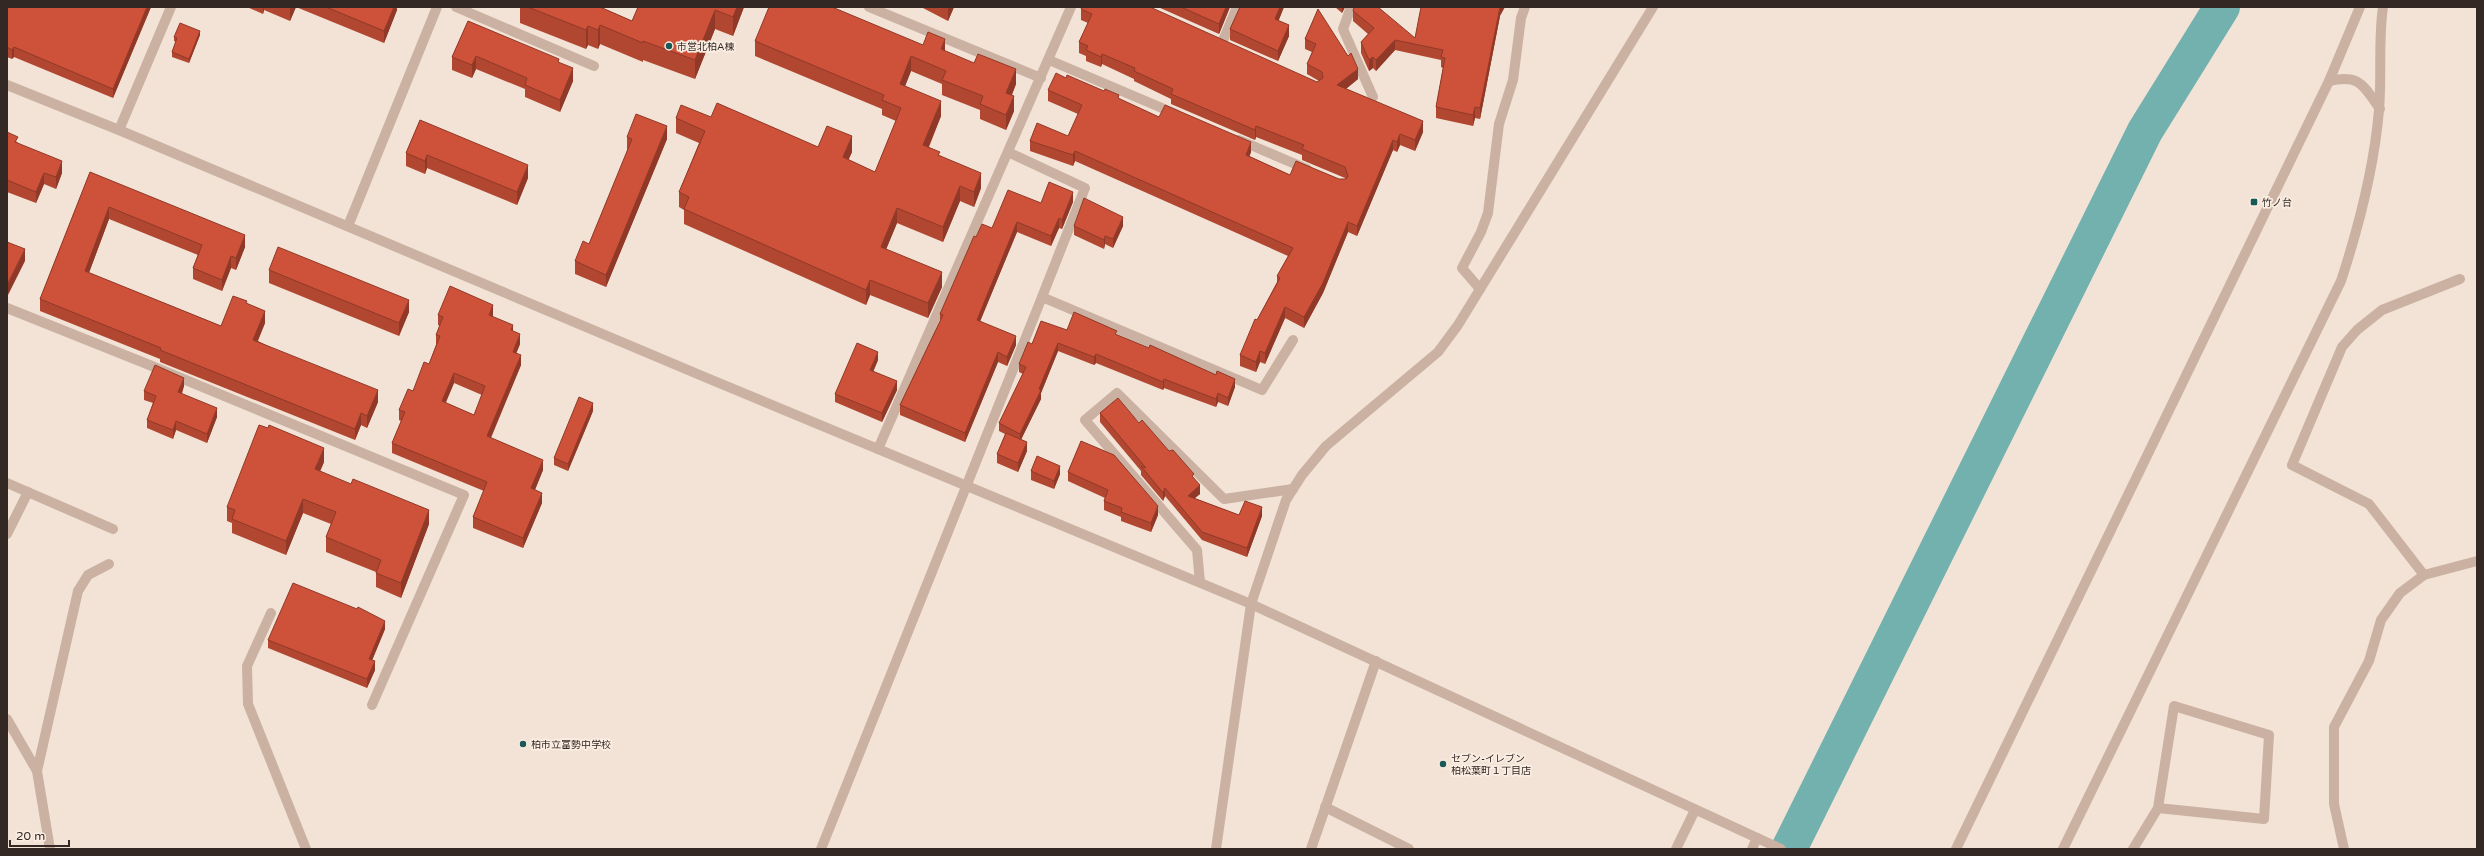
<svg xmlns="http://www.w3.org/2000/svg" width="2484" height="856" viewBox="0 0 2484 856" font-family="'Varela Round','Noto Sans JP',sans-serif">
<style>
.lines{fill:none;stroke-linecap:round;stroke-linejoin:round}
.river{stroke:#73b1ae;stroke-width:36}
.minor{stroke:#cbb1a2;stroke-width:10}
.wall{fill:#b14631;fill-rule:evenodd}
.shaded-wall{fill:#903928}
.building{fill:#ce5139;stroke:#903928;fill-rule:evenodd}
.poi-dot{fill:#185857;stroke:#faede2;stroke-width:1.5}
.labels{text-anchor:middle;stroke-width:3.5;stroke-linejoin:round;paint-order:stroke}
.poi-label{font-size:10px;fill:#342825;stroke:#faede2;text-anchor:start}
</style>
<rect width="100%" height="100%" fill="#f2e3d6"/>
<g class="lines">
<polyline class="river" points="1789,849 2145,131 2222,7"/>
<g class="minor">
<polyline points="456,7 594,66"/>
<polyline points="869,7 1041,78"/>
<polyline points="1351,7 1343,29 1373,97"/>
<polyline points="1222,43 1237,7"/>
<polyline points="1049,60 1176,114"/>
<path d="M2329,81C2360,74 2363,85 2380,109"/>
<polyline points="7,85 119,130 707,378 1251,604 1781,849"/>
<polyline points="119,130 171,7"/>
<polyline points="1239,140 1307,169"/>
<polyline points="1008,152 1085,188 1042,297"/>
<polyline points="348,226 437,7"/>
<polyline points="1480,289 1462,268 1481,232 1488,213 1499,124 1513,80 1521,18 1525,7"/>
<polyline points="7,308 147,364 464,495 372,705"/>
<polyline points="878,449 1071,7"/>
<polyline points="7,483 113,529"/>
<polyline points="7,534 28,492"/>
<polyline points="2424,575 2369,504 2292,465 2342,347 2357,330 2382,310 2460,279"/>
<polyline points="1200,582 1197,550 1085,420 1117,393 1224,499 1293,489"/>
<polyline points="271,613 247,666 248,704 306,849"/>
<polyline points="7,719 37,771 50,849"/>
<polyline points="37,771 78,591 88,575 109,564"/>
<polyline points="1325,807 1409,849"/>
<polyline points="821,849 1042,297 1262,390 1293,340"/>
<polyline points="1216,849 1251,604 1286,500 1302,475 1326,446 1438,352 1458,325 1653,7"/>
<polyline points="1311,849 1376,661"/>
<polyline points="1676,849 1695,810"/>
<polyline points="1752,849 1757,838"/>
<polyline points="1956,849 2329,81 2360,7"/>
<path d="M2063,849L2341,281C2359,226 2374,169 2379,110C2382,76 2378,41 2383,7"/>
<polyline points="2133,849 2158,808 2174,706 2269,735 2264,819 2158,808"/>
<polyline points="2344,849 2334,804 2334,727 2369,661 2381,620 2400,593 2424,575 2477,561"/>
</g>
</g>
<g class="wall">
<polygon points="7,7 151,7 113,98 14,57 12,59 7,57"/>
<polygon points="247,7 397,7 397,10 384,43 296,7 290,21 264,10 263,14"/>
<polygon points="520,7 600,7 632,21 658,7 744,7 733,36 715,29 695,79 643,60 643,62 600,44 598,49 588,45 586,49 520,23"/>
<polygon points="921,7 954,7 948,21"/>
<polygon points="1158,7 1230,7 1219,34"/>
<polygon points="1240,7 1284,7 1278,21 1289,36 1278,61 1230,40 1230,29"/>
<polygon points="1335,7 1345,7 1342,13"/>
<polygon points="1081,9 1317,82 1319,81 1307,74 1307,64 1312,52 1305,49 1305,39 1318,9 1358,79 1346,89 1423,132 1415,151 1400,145 1397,152 1393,150 1357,236 1348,232 1323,293 1304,328 1285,318 1265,364 1260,362 1256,372 1240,366 1240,355 1257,320 1277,282 1277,276 1288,256 1075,161 1073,166 1030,151 1030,141 1068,136 1078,114 1048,101 1048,90 1119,99 1159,117 1251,152 1249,156 1290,175 1339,179 1345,179 1345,178 1302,160 1302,155 1256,137 1255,140 1171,104 1171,99 1134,81 1134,79 1102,64 1101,67 1086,61 1086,56 1079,53 1079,42 1088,23 1081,20"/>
<polygon points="1353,11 1415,38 1500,16 1480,119 1475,118 1473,126 1436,118 1436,107 1443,68 1441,67 1441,60 1395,50 1376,71 1373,68 1369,71 1361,53 1361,42 1368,34 1353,21"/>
<polygon points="468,21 559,63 573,81 560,112 525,97 525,89 476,69 472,78 452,70 452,57"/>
<polygon points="200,35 189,63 172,57 172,52 176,42 174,41 174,37"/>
<polygon points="755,41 923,45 945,51 1016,84 1012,95 1014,111 1006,130 980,119 980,110 942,95 942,84 911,71 905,86 941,116 929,147 981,188 974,207 960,201 943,242 897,223 886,249 942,287 928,318 870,295 866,305 684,224 684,210 679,207 679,192 699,143 676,133 676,118 711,117 818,147 852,152 848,160 875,172 896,121 882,115 882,109 755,56"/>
<polygon points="420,120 528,178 517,205 427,168 425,174 406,166 406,153"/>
<polygon points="7,132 18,143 62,173 56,189 44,184 36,203 7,192"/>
<polygon points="627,137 667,139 606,287 575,274 575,261 589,244 628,150 627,150"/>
<polygon points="90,172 245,247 236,270 231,268 222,291 193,279 193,268 198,255 109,219 89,273 221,326 247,304 265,323 258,341 378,402 367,428 361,425 355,440 160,362 160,359 40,311 40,299"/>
<polygon points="1073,202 1062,229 1059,228 1051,246 1017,232 980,321 1016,345 1007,366 998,362 965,442 900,415 900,405 940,321 940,314 976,237 992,228 1041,203"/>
<polygon points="1074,226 1123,226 1113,248 1105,244 1104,249 1074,235"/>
<polygon points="269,270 409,312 399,336 269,283"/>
<path d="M438,315H493L492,317L513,332L520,344L516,353L521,365L491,438L543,470L535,490L542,503L523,548L473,528V517L484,491L392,453V443L401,421L399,420V410L413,391L429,364L436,345V335L440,326L438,325ZM454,383L482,395L474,415L445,403Z"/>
<polygon points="1067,330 1117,335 1235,387 1228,406 1218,402 1216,407 1164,388 1163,390 1096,363 1094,365 1058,351 1041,393 1041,399 1021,439 1027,451 1018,472 997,463 997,454 1005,434 999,431 999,423 1023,374 1019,372 1019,364 1032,344"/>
<polygon points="878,360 873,372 897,390 882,422 835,402 835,394"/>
<polygon points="184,386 182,394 217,417 207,443 176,430 173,439 147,428 147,420 153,403 144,400 144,391"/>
<polygon points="593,411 568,471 554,465 554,458"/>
<polygon points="1100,413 1139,423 1169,451 1194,479 1200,494 1194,498 1239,515 1262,516 1247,557 1202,540 1165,496 1163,501 1141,475 1141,471 1100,422"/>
<polygon points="1081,441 1158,515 1151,532 1121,521 1121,517 1104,510 1104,501 1105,498 1068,481 1068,472"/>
<polygon points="324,462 320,471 429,524 401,598 376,587 376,572 326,552 326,537 331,524 303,513 286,555 232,533 232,523 227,521 227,507"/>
<polygon points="1031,471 1060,474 1054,489 1031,480"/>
<polygon points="385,629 372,660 375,670 367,688 268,648 268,640"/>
</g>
<g class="shaded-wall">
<polygon points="147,7 151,7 113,98 113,89"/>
<polygon points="263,7 264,7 264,10 263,14"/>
<polygon points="291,7 296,7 290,21 290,8"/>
<polygon points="394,7 397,7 397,10 384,43 384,31"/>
<polygon points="737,7 744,7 733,36 733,17"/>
<polygon points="948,7 954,7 948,21"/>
<polygon points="1226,7 1230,7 1219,34 1219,24"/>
<polygon points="1280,7 1284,7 1275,30 1275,19"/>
<polygon points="1342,7 1345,7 1342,13"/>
<polygon points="1500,7 1505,7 1500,16 1480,119 1480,108"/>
<polygon points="715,10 715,29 695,79 695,60"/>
<polygon points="600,25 600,44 598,49 598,30"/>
<polygon points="1289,25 1289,36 1278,61 1278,51"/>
<polygon points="588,26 588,45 586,49 586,30"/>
<polygon points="200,31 200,35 189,63 189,59"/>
<polygon points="945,39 945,54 941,49"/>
<polygon points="1395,40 1395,50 1376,71 1376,60"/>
<polygon points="14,47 14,57 12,59 12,50"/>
<polygon points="1102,54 1102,64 1101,67 1101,57"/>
<polygon points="476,56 476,69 472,78 472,65"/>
<polygon points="911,56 911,71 900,99 900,84"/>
<polygon points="1373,57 1373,68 1369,71 1369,60"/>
<polygon points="573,68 573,81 560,112 560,100"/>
<polygon points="1016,69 1016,84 1006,108 1006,93"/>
<polygon points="1358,69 1358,79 1337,96 1337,85"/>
<polygon points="1014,96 1014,111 1006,130 1006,115"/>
<polygon points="941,101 941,116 923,160 923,145"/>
<polygon points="1475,107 1475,118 1473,126 1473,115"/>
<polygon points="1423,121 1423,132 1415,151 1415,140"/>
<polygon points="667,126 667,139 606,287 606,275"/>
<polygon points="1256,126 1256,137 1255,140 1255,130"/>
<polygon points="1400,134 1400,145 1397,152 1397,142"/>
<polygon points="852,136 852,152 843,172 843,157"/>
<polygon points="1393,140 1393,150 1357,236 1357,226"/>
<polygon points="1251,142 1251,152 1246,166 1246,155"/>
<polygon points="1075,151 1075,161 1073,166 1073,155"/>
<polygon points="427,155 427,168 425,174 425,161"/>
<polygon points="62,161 62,173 56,189 56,177"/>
<polygon points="528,165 528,178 517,205 517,192"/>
<polygon points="44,173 44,184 36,203 36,192"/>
<polygon points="981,173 981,188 974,207 974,192"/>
<polygon points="960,186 960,201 943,242 943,227"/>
<polygon points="1073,192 1073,202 1062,229 1062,220"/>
<polygon points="109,207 109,219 85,283 85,271"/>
<polygon points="897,208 897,223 881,262 881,247"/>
<polygon points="1123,217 1123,226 1113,248 1113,239"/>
<polygon points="1059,218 1059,228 1051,246 1051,236"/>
<polygon points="1017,222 1017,232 977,329 977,320"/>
<polygon points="1348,222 1348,232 1323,293 1304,328 1304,317"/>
<polygon points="245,235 245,247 236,270 236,258"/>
<polygon points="1105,236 1105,244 1104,249 1104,240"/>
<polygon points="25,249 25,261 7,297 7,285"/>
<polygon points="231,256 231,268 222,291 222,280"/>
<polygon points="942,272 942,287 928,318 928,303"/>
<polygon points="870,280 870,295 866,305 866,290"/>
<polygon points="409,300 409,312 399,336 399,323"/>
<polygon points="493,305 493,315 489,325 489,315"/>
<polygon points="1285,307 1285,318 1265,364 1265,353"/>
<polygon points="265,311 265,323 253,351 253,340"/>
<polygon points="513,325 513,335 511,330"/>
<polygon points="520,334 520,344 513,362 513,352"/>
<polygon points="1016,336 1016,345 1007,366 1007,357"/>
<polygon points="1058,343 1058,351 1041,393 1041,399 1020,442 1020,434 1039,389"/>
<polygon points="1260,351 1260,362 1256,372 1256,362"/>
<polygon points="878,352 878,360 870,379 870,370"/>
<polygon points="998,352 998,362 965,442 965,433"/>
<polygon points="1096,354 1096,363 1094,365 1094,357"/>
<polygon points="521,355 521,365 487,446 487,436"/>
<polygon points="454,373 454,383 442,412 442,401"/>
<polygon points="184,378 184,386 178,401 178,392"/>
<polygon points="1164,379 1164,388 1163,390 1163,382"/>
<polygon points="1235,379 1235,387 1228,406 1228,398"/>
<polygon points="897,381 897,390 882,422 882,413"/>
<polygon points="378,390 378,402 367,428 367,416"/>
<polygon points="1218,393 1218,402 1216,407 1216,399"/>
<polygon points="593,403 593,411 568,471 568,464"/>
<polygon points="217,408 217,417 207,443 207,434"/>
<polygon points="361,413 361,425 355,440 355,429"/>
<polygon points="176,421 176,430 173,439 173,430"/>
<polygon points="1027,442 1027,451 1018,472 1018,463"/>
<polygon points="324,448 324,462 315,483 315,469"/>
<polygon points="543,460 543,470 531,499 531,488"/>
<polygon points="1060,466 1060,474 1054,489 1054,481"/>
<polygon points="1200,485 1200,494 1188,504 1188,496"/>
<polygon points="1165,488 1165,496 1163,501 1163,493"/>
<polygon points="542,493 542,503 523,548 523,538"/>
<polygon points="303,499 303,513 286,555 286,541"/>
<polygon points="1158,506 1158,515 1151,532 1151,523"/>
<polygon points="1262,507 1262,516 1247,557 1247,548"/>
<polygon points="429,510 429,524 401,598 401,583"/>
<polygon points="385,621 385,629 369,668 369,659"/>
<polygon points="375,661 375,670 367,688 367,679"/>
</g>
<g class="building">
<polygon points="7,7 147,7 113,89 14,47 12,50 7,47"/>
<polygon points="326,7 394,7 384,31"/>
<polygon points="528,7 600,7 632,21 638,7 737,7 733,17 715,10 695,60 643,41 643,43 600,25 598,30 588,26 586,30"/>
<polygon points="769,7 832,7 923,45 928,32 945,39 941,49 974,63 978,54 1016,69 1006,93 1014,96 1006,115 980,104 983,96 942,80 946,71 911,56 900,84 941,101 923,145 940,152 938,155 981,173 974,192 960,186 943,227 897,208 881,247 942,272 928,303 870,280 866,290 684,209 689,197 679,192 705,131 676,118 681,105 711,117 717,103 818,147 827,126 852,136 843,157 875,172 901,108 882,100 884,95 755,41"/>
<polygon points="1082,7 1150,7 1317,82 1323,78 1322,72 1307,64 1316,44 1305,39 1318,9 1348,56 1351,53 1358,69 1337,85 1423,121 1415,140 1400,134 1397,142 1393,140 1357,226 1348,222 1323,283 1304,317 1285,307 1265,353 1260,351 1256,362 1240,355 1255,319 1257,320 1280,278 1277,276 1293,248 1075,151 1073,155 1030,141 1037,123 1068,136 1082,105 1048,90 1056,73 1066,78 1067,75 1104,91 1105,89 1119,95 1118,98 1159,117 1165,105 1251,142 1246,155 1290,175 1296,161 1339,179 1346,179 1348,176 1345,167 1302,149 1304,145 1256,126 1255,130 1171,94 1173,89 1134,71 1135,68 1102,54 1101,57 1086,50 1088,46 1079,42 1092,14 1081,9"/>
<polygon points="1181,7 1226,7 1219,24"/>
<polygon points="1240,7 1280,7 1275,19 1289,25 1278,51 1230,29"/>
<polygon points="1354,7 1378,7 1415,38 1421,7 1500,7 1480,108 1475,107 1473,115 1436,107 1445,58 1441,57 1443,50 1395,40 1376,60 1373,57 1369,60 1361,42 1374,28 1353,11"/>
<polygon points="468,21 559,59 558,62 573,68 560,100 525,85 527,78 476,56 472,65 452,57"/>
<polygon points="180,23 200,31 189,59 172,52 177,38 174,37"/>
<polygon points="636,114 667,126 606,275 575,261 583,241 589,244 632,139 627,137"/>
<polygon points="420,120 528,165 517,192 427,155 425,161 406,153"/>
<polygon points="7,132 18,137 15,142 62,161 56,177 44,173 36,192 7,180"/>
<polygon points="90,172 245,235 236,258 231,256 222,280 193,268 202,245 109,207 85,271 221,326 233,296 247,301 246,303 265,311 253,340 378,390 367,416 361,413 355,429 160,350 161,348 40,299"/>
<polygon points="1049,182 1073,192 1062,220 1059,218 1051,236 1017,222 977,320 1016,336 1007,357 998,352 965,433 900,405 943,315 940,314 974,236 976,237 982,224 992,228 1008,190 1041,203"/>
<polygon points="1084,198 1123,217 1113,239 1105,236 1104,240 1074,226"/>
<polygon points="7,242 25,249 7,285"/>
<polygon points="278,247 409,300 399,323 269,270"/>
<path d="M450,286L493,305L489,315L513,325L511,330L520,334L513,352L521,355L487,436L543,460L531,488L542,493L523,538L473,517L487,482L392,443L405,412L399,410L408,389L413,391L424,362L429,364L440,336L436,335L443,317L438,315ZM454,373L485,386L474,415L442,401Z"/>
<polygon points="1074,312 1117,331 1115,334 1149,348 1150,345 1216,375 1217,371 1235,379 1228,398 1218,393 1216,399 1164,379 1163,382 1096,354 1094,357 1058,343 1039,389 1041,390 1020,434 999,423 1026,367 1019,364 1028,342 1032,344 1041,321 1067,330"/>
<polygon points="857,343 878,352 870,370 897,381 882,413 835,394"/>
<polygon points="155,365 184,378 178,392 217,408 207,434 176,421 173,430 147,420 156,396 144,391"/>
<polygon points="579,397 593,403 568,464 554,458"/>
<polygon points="1118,398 1139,423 1142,420 1169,451 1173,450 1194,474 1192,476 1200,485 1188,496 1239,515 1245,501 1262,507 1247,548 1202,532 1165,488 1163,493 1141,466 1146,468 1100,413"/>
<polygon points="259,425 268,428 269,425 324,448 315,469 351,484 353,479 429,510 401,583 376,573 381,560 326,537 336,512 303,499 286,541 232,519 235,510 227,507"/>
<polygon points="1006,433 1027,442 1018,463 997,454"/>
<polygon points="1081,441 1114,455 1158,506 1151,523 1121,512 1122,508 1104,501 1108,490 1068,472"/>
<polygon points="1037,456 1060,466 1054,481 1031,471"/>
<polygon points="293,583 357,609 358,607 385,621 369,659 375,661 367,679 268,640"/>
</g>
<g class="poi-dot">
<circle cx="669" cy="46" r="4"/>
<rect x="2250" y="198" width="8" height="8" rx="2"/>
<circle cx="523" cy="744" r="4"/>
<circle cx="1443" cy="764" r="4"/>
</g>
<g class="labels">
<g class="poi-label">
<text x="677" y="50">市営北柏A棟</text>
<text x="2262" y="206">竹ノ台</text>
<text x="531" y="748">柏市立富勢中学校</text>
<text x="1451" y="762">セブン-イレブン<tspan x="1451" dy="12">柏松葉町１丁目店</tspan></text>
</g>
</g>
<rect width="2484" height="856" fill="none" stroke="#342825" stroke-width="16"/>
<path d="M10 840v6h59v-6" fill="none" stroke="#342825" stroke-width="2"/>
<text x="16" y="840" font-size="12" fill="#342825" stroke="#faede2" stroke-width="3" paint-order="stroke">20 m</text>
</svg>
